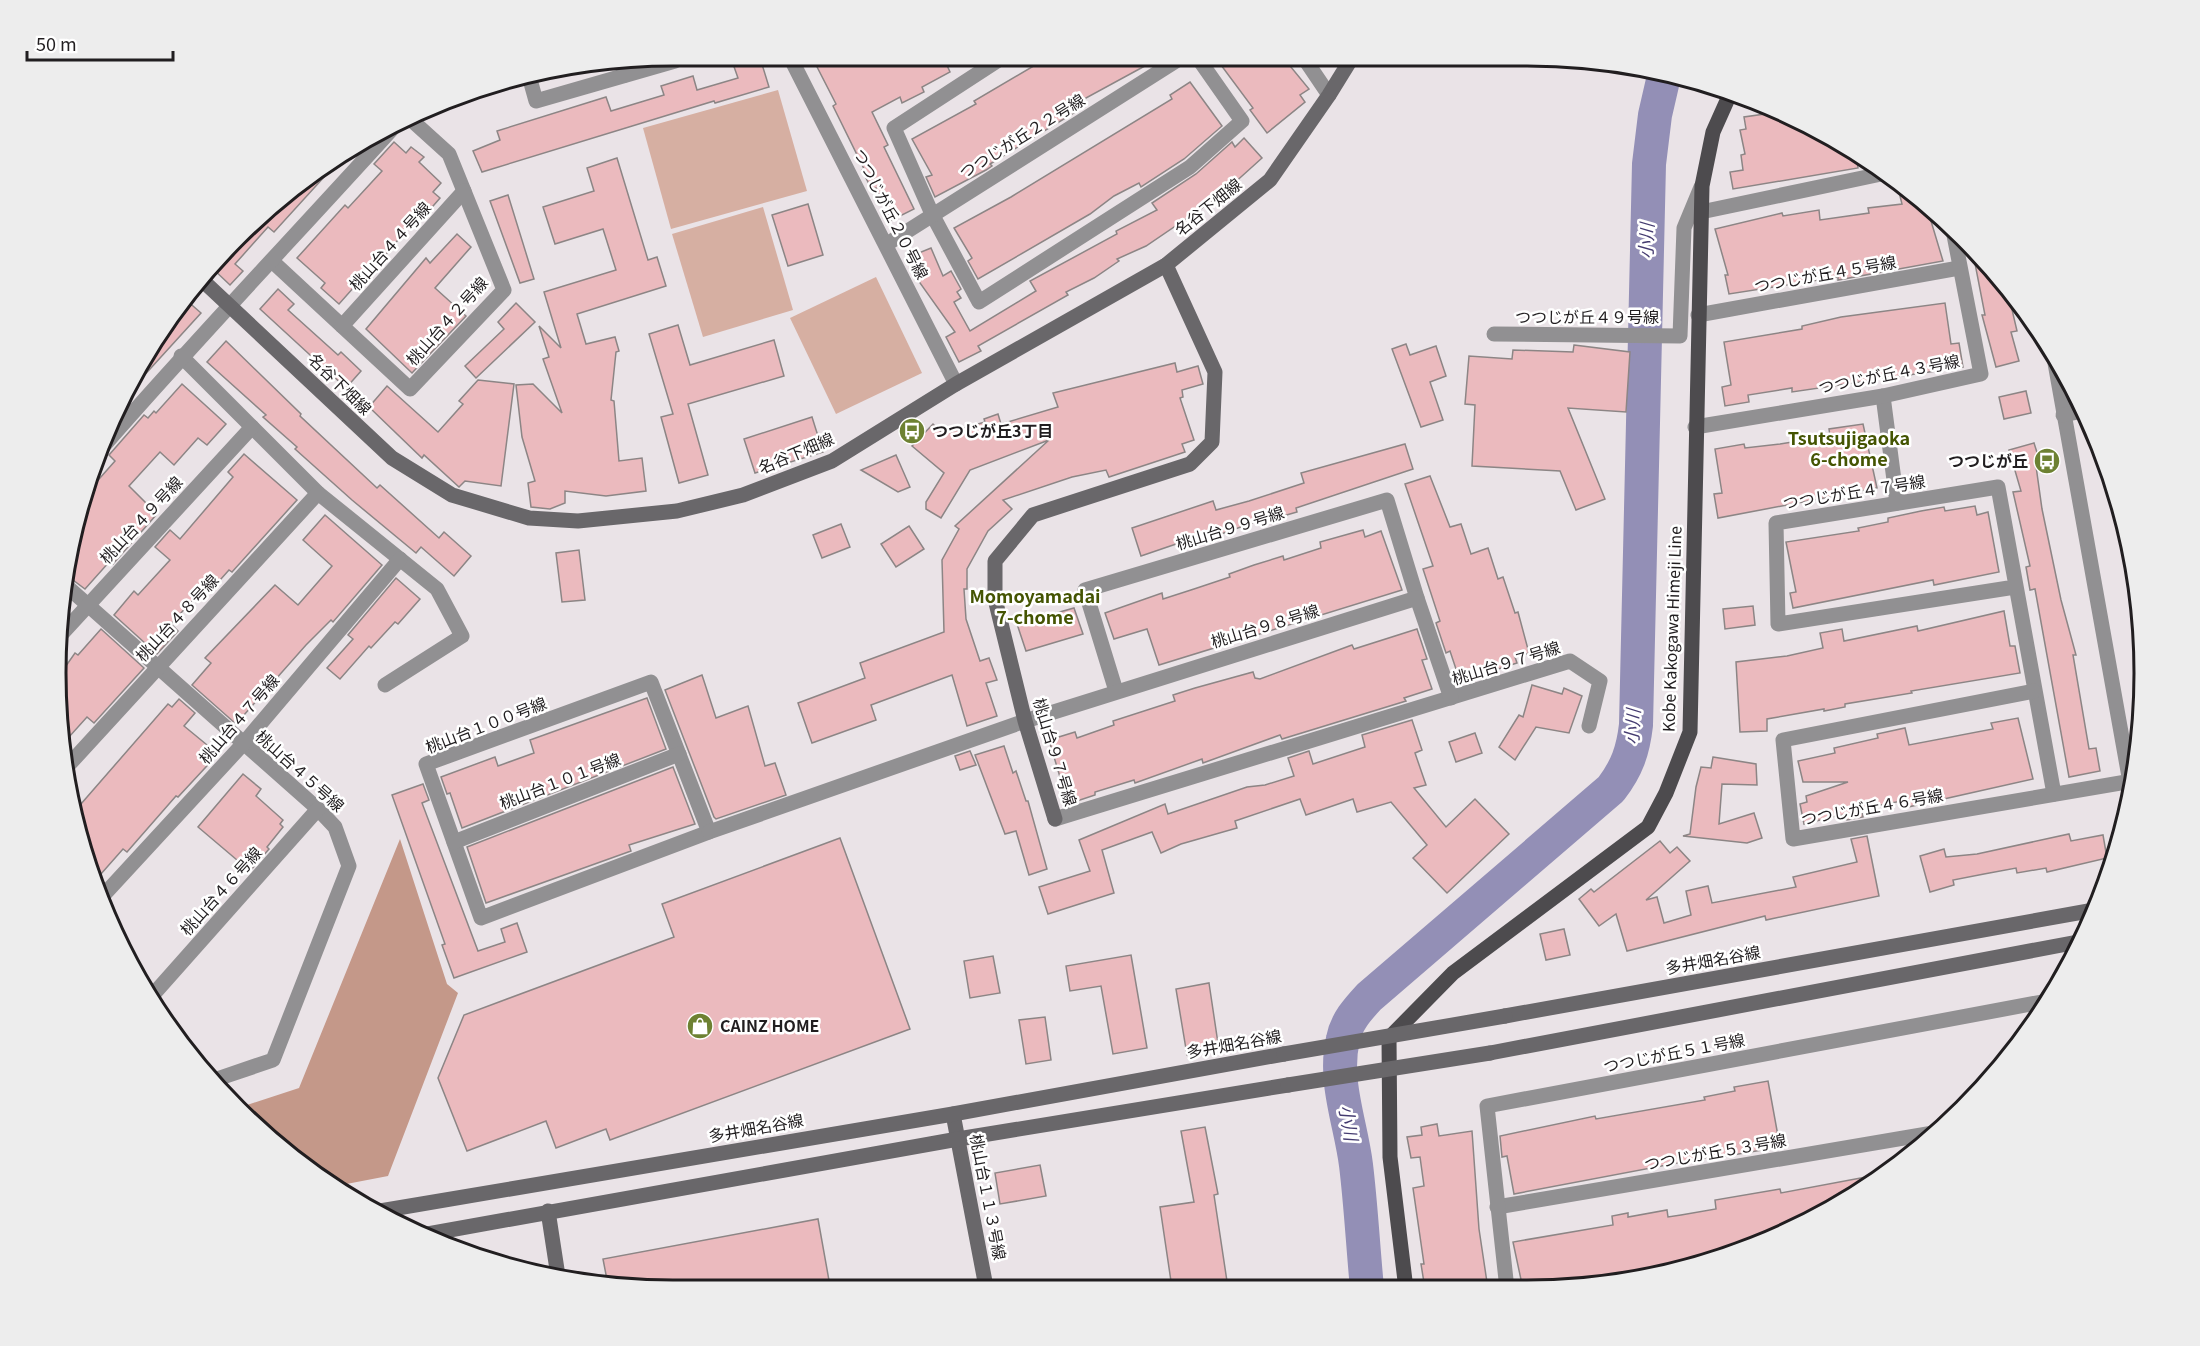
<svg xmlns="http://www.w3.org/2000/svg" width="2200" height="1346" viewBox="0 0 2200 1346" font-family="Georgia,'Noto Sans JP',serif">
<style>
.green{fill:#d6afa2}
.forest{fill:#c49889}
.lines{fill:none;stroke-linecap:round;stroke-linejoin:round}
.river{stroke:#938fb6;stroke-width:34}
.building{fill:#ebbabe;stroke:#8c8585;stroke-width:1.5}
.street{stroke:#919092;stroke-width:15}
.secondary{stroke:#69676a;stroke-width:15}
.primary{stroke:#4d4b4e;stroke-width:15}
.secondary-bridge{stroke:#69676a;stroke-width:15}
.labels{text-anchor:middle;stroke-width:5;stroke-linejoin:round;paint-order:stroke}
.street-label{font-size:16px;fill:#211e20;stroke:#fff}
.poi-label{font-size:16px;font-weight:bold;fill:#211e20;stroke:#fff;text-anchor:start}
.water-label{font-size:18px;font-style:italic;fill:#443b70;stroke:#fff}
.neighbourhood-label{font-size:18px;font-weight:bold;fill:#445402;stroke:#fff}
.rim{fill:none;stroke:#211e20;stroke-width:3}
</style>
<rect width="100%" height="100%" fill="#eae3e7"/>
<g class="green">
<polygon points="778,90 807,191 671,229 643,128"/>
<polygon points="763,207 793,310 703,337 672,234"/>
<polygon points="876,277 922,373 836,414 790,318"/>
</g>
<polygon class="forest" points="400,839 447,984 458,993 388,1176 336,1186 297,1163 241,1107 299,1088"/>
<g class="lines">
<path class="river" d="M1367,1288C1363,1247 1361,1206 1356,1165C1351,1124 1333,1081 1343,1039C1346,1022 1358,1009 1369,997L1611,789C1627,768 1633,751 1636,725L1649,164L1655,115L1664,76"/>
</g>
<g class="building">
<polygon points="732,61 761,61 769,87 715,103 714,101 482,172 473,151 500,140 497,131 606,97 611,111 664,95 661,86 693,76 697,90 738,78"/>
<polygon points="814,61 945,61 950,72 922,87 924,92 902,103 900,97 872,112 888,145 884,147 914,209 892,220 876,188 872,190 862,170 864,169 833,106 836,104"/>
<polygon points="1028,61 1154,61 1073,105 1077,111 990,164 992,166 986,170 935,197 926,177 932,175 912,139 976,104 974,101 1032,67"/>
<polygon points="1218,61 1286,61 1309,89 1300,95 1305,102 1267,133 1250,110 1253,108"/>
<polygon points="1190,82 1222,126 1184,159 1141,187 1139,183 1114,196 1090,214 978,279 968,261 972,258 954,228 1011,197 1172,99 1170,95"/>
<polygon points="1779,112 1856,156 1858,168 1733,189 1730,172 1743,170 1741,155 1745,154 1740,130 1746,129 1744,117"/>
<polygon points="1244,138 1262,158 1221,195 1146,246 1117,259 1119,261 1094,278 1066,292 1068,295 978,346 981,351 959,362 946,337 955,332 920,283 909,257 931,248 943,276 951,271 961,289 957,292 961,298 954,302 970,331 1036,291 1030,281 1117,234 1116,231 1157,210 1152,203 1196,174 1232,142 1235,147"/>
<polygon points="394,142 406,153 411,147 424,157 419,162 441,183 433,192 440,198 427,213 423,210 372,271 370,269 339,304 321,288 325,283 297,258 345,205 348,208 382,171 374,164"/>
<polygon points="617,158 648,260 657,257 666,286 577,314 586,344 615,337 619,351 616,352 611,400 614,401 619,461 642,458 646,491 606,496 565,491 565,503 550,509 531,507 528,483 535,481 522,437 516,385 533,384 562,413 543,359 549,357 539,326 561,348 544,292 616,270 603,229 555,244 543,207 594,191 587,168"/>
<polygon points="332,161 335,165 274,232 268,227 235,264 243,271 230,285 211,267 236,237 297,183"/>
<polygon points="1914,193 1942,219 1931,221 1943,261 1838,280 1838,277 1729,294 1725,275 1728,275 1715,229 1782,213 1783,216 1819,210 1820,220 1869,213 1868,208 1902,204 1900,196"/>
<polygon points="508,195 534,279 520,283 490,201"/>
<polygon points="808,204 823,255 788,266 772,215"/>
<polygon points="457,234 471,247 435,288 466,316 412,373 366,329 426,258 430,263"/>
<polygon points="1972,248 1991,266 2007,288 2017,331 2011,332 2019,361 1996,367 1982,315 1985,315"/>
<polygon points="278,289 294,304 288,310 338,355 341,352 361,371 346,388 260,309"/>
<polygon points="185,299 201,313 140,380 136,377 160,330"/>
<polygon points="516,303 535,322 476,378 465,366 504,329 498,322"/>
<polygon points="1945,303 1951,344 1959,343 1963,367 1792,392 1792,388 1748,395 1749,402 1725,406 1722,387 1731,385 1724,342 1802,329 1802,326 1841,317"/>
<polygon points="678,325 690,365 774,340 784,376 688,404 708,475 679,483 661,417 673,414 649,334"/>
<polygon points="226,341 301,414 300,416 377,488 380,485 439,538 444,532 471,556 454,576 421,547 416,553 352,500 295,449 297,447 263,417 266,415 207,362"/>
<polygon points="1406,344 1410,355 1436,346 1446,376 1430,382 1443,420 1421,427 1392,349"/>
<polygon points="1574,345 1630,352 1626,412 1568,408 1605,499 1576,510 1560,471 1472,466 1475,405 1465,404 1469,356 1512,359 1513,350 1573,352"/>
<polygon points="1175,363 1177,372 1198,366 1203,384 1182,390 1183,397 1180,398 1194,440 1182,444 1185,452 1109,477 1106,470 1072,477 1003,500 1012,509 988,531 967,569 967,589 964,589 966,619 980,661 989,658 997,680 986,683 997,716 967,726 952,675 871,705 876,720 812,743 798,703 865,678 860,663 944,632 942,560 959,529 955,526 1049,440 970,470 941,518 926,509 926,502 944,473 912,446 933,424 943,434 985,422 984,419 998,414 1001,424 1058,407 1053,393"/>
<polygon points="478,380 514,384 501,486 465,481 459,487 424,455 422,458 369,407 387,386 438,432 463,404 459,401"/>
<polygon points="182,384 226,424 207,445 198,438 174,465 160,452 129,486 157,514 113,564 110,561 85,589 65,574 81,505 95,490 92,487 115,461 109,455 144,415 148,418 154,411 156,413"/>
<polygon points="2026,391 2031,413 2004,419 1999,397"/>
<polygon points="812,417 823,452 755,473 744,439"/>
<polygon points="1863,424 1877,488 1718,518 1714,494 1722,493 1715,449 1744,444 1745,448 1780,444 1830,436 1829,429"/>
<polygon points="2034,443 2041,465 2036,466 2042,509 2061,600 2076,655 2073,655 2089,749 2096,748 2100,771 2069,777 2035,589 2030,590 2026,567 2030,566 2013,492 2021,491 2009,450"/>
<polygon points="1405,444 1413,469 1296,508 1297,512 1276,518 1275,515 1184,547 1182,542 1141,556 1132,528 1213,501 1216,510 1249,501 1304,483 1301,473"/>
<polygon points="244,454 297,500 232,572 229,570 204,598 199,593 171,624 178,631 157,654 114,615 134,591 138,595 170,560 155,547 170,530 180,539 233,477 228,472"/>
<polygon points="896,455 910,487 898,492 861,470"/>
<polygon points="1430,476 1450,527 1461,524 1471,554 1488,548 1498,579 1503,577 1515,613 1518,612 1529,653 1515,657 1517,663 1460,681 1450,651 1446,653 1436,623 1440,621 1423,569 1433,566 1405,484"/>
<polygon points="1975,506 1977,515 1988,512 1999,572 1934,585 1933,580 1793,608 1790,593 1796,592 1786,542 1859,531 1858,528 1888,522 1888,518 1921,511 1944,507 1945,511"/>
<polygon points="325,515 382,565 333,622 331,620 306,645 236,724 192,685 211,663 205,658 275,585 298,605 332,566 303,540"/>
<polygon points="841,524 850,547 822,558 813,535"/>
<polygon points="909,526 924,549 896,567 881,544"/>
<polygon points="1363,530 1365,537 1381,531 1402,590 1159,665 1147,629 1114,639 1105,613 1162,593 1163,599 1194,589 1230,577 1229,574 1254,565 1283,556 1284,560 1321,548 1320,542"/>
<polygon points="579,550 585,600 562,602 556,553"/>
<polygon points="396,578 420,599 398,624 395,622 371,648 369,646 340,679 327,668 353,639 348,635"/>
<polygon points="1753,606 1755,625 1725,629 1723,609"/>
<polygon points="1074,608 1083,634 1026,651 1017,624"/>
<polygon points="2004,611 2010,646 2015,646 2020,673 1911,691 1912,693 1845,704 1845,707 1824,711 1824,709 1767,719 1767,731 1740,732 1736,662 1787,656 1823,648 1820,633 1842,629 1844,641 1917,626 1918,631"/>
<polygon points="101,629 144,668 94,723 87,717 60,747 56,680 75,653 78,655"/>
<polygon points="1417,629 1427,659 1422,660 1432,689 1404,698 1406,701 1282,739 1280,735 1203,763 1202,759 1135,783 1134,780 1095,792 1095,795 1068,804 1049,740 1075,732 1077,738 1114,725 1113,721 1175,701 1173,695 1195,688 1253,672 1255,678 1260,679 1352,645 1354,649"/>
<polygon points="702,675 716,718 748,706 765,766 775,763 786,795 716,819 714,817 665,690"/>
<polygon points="1532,685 1562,694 1564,688 1582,696 1569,733 1536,727 1515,760 1499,747 1519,715 1523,717"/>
<polygon points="647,698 666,749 462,828 450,793 447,794 441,777 495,757 498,766 534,753 530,740"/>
<polygon points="179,699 195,713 184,726 218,754 178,797 176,796 127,852 123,849 93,883 74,812 168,704 172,707"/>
<polygon points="2018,718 2033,779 1908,807 1906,800 1861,809 1863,817 1847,820 1846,815 1836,816 1804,824 1800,804 1807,802 1806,796 1848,782 1803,782 1798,761 1835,753 1834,748 1878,738 1877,734 1905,728 1909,745 1993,729 1991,723"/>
<polygon points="1412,720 1422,750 1415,753 1426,785 1414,788 1446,827 1475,799 1509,834 1447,893 1413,858 1427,845 1391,802 1357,812 1353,799 1306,815 1300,799 1235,821 1237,828 1181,844 1161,853 1152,832 1102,850 1114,893 1048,914 1039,887 1090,871 1079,840 1165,804 1168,814 1247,787 1265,785 1294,776 1288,758 1309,751 1313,764 1365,747 1362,735"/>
<polygon points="1475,733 1482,753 1456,762 1449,742"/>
<polygon points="1004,746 1013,773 1016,771 1026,801 1028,801 1047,869 1029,875 1016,831 1005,834 975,755"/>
<polygon points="970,751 976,765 960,770 955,756"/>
<polygon points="1713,757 1756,764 1757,785 1722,784 1719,824 1754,813 1762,838 1747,843 1683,836 1690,834 1696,787 1701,767 1711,768"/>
<polygon points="673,767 695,824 629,845 631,851 486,903 467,847"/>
<polygon points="243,774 261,789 256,796 283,820 280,824 283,827 267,847 269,849 250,871 198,827"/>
<polygon points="423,784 429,800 422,803 478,951 505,942 501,929 517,923 527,952 454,978 442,945 445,944 392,795"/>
<polygon points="2069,834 2071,841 2103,835 2107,858 2047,872 2046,868 2017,873 2016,868 1984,874 1953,880 1954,885 1930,892 1920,856 1944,849 1946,857 1977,854"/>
<polygon points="1867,836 1879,896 1766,920 1765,916 1627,951 1616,914 1599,926 1579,899 1591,889 1594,892 1660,841 1670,853 1677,847 1690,861 1646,900 1657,897 1664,923 1691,915 1686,891 1708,886 1712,903 1796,887 1793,877 1857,862 1851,839"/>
<polygon points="840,838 910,1029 610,1140 606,1129 556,1148 546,1121 467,1151 438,1078 464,1015 674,937 662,904"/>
<polygon points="1564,929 1570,955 1546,960 1540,934"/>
<polygon points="1131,955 1147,1048 1113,1054 1101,986 1070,991 1066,966"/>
<polygon points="993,956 1000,993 970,998 964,961"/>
<polygon points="1209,983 1219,1050 1187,1055 1176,989"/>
<polygon points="1045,1017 1051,1060 1026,1064 1019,1020"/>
<polygon points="1768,1081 1780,1147 1715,1158 1714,1156 1514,1194 1507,1156 1502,1157 1500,1136 1595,1116 1596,1119 1705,1100 1704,1097 1735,1091 1734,1087"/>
<polygon points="1437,1124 1439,1136 1472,1131 1479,1229 1488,1289 1425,1289 1421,1264 1424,1264 1413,1188 1424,1186 1420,1157 1411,1158 1407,1137 1422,1135 1421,1127"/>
<polygon points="1205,1127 1218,1194 1214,1195 1228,1288 1172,1288 1160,1207 1194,1202 1181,1131"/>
<polygon points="1040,1165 1046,1196 1000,1204 995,1173"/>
<polygon points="1882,1174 1835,1208 1692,1267 1568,1289 1523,1289 1513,1242 1613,1225 1612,1216 1628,1213 1628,1217 1667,1210 1668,1217 1681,1215 1716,1209 1715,1200 1780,1189 1781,1193"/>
<polygon points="818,1219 830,1286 608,1285 603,1259"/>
</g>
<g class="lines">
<g class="street">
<polyline points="621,61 625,75"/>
<polyline points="792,61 956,384"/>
<polyline points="997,61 894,128 932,214 979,302 1190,167 1242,121 1200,61"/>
<polyline points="1306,61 1329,95"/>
<polyline points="529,76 536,101 675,61"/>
<polyline points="1701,212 1886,173"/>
<polyline points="887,244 1176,61"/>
<polyline points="273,262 410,389 504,290 449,154 407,116"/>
<polyline points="1698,315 1959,268"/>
<polyline points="342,326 464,191"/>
<polyline points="1494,334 1680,336 1684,228 1701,187"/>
<polyline points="2053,352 2131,788"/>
<polyline points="181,356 318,493 437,589 462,636 385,685"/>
<polyline points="1883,396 1897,503"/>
<polyline points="2063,415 2083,411"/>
<polyline points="1695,427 1883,396 1981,374 1953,230"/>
<path d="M100,450C198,337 302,229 402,118"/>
<polyline points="63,583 318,809 335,827 349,866 273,1060 214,1080"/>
<polyline points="2015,587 1778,624 1776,523 1998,487 2054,794"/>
<polyline points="58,638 252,427"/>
<polygon points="651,682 709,832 481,918 426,764"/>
<polyline points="1116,691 1085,590 1387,500 1417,598"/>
<polyline points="2034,691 1783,740 1793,839 2132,781"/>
<polyline points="64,770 318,493"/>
<polyline points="1055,819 1570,661 1600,681 1589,726"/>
<polyline points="709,832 1025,721 1417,598 1451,698"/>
<polyline points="454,842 679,754"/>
<polyline points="100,899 243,744 400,559"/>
<polyline points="151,997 318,809"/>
<polyline points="1497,1207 1939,1132"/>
<polyline points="1507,1289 1487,1106 2047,1001"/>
</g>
<g class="secondary">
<polyline points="201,279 392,458 452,495 529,518 578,521 677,511 743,495 832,461 956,384 1166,265 1270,180 1329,95 1350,61"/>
<polyline points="1055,819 1025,721 995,599 995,561 1033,515 1190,464 1212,442 1215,372 1166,265"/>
<polyline points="1505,1016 2094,910"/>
<polyline points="1490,1053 2083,941"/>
<polyline points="953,1114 986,1287"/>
<polyline points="380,1211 953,1114 1284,1054"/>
<polyline points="548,1211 558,1276"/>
<polyline points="422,1235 958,1139 1288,1085"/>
</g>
<polyline class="primary" points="1406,1289 1390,1157 1389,1038 1453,973 1648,827 1666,793 1690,732 1702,186 1713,132 1730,94"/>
<g class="secondary-bridge">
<polyline points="1284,1054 1505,1016"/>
<polyline points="1288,1085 1490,1053"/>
</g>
</g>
<defs>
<symbol id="bus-disc" viewBox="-11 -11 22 22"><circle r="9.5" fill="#6d8132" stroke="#fff"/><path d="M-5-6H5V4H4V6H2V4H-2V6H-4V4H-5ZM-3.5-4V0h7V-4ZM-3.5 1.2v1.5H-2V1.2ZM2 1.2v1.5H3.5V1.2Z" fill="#fff"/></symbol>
<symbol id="shop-disc" viewBox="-11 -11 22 22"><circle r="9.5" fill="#6d8132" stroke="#fff"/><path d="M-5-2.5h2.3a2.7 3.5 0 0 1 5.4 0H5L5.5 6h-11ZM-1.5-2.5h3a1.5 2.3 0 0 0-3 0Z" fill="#fff"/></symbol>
</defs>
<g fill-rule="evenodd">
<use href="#bus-disc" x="897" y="416" width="30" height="30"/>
<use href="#bus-disc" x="2032" y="446" width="30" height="30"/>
<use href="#shop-disc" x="685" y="1011" width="30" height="30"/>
</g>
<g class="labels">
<g class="street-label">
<text transform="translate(1022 136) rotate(-32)" y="6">つつじが丘２２号線</text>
<text transform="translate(1208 207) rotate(-39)" y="6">名谷下畑線</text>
<text transform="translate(891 214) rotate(63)" y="6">つつじが丘２０号線</text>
<text transform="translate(390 246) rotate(-48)" y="6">桃山台４４号線</text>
<text transform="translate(1825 274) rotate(-10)" y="6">つつじが丘４５号線</text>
<text x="1587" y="323">つつじが丘４９号線</text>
<text transform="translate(447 321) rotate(-48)" y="6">桃山台４２号線</text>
<text transform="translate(1889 374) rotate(-11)" y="6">つつじが丘４３号線</text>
<text transform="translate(340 384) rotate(44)" y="6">名谷下畑線</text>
<text transform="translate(796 453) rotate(-23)" y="6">名谷下畑線</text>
<text transform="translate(1854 492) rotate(-9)" y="6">つつじが丘４７号線</text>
<text transform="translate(141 520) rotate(-47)" y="6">桃山台４９号線</text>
<text transform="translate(1230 528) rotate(-17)" y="6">桃山台９９号線</text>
<text transform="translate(177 618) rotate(-47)" y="6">桃山台４８号線</text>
<text transform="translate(1265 626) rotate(-17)" y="6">桃山台９８号線</text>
<text transform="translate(1672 629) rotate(-88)" y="6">Kobe Kakogawa Himeji Line</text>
<text transform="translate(1506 663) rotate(-17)" y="6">桃山台９７号線</text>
<text transform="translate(239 719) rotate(-49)" y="6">桃山台４７号線</text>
<text transform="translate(486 725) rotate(-21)" y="6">桃山台１００号線</text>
<text transform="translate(1055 752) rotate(73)" y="6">桃山台９７号線</text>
<text transform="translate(300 771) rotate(42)" y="6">桃山台４５号線</text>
<text transform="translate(560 781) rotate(-21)" y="6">桃山台１０１号線</text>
<text transform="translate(1872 807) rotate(-10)" y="6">つつじが丘４６号線</text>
<text transform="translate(221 891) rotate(-48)" y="6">桃山台４６号線</text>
<text transform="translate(1713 960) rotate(-10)" y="6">多井畑名谷線</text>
<text transform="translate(1234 1044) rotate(-10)" y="6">多井畑名谷線</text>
<text transform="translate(1674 1053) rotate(-11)" y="6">つつじが丘５１号線</text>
<text transform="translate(756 1128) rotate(-10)" y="6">多井畑名谷線</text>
<text transform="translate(1715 1152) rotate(-10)" y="6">つつじが丘５３号線</text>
<text transform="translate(988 1197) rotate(79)" y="6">桃山台１１３号線</text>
</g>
<g class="poi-label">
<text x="932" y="437">つつじが丘3丁目</text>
<text x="2028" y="467" text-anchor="end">つつじが丘</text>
<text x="720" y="1032">CAINZ HOME</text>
</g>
<g class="water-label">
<text transform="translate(1647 241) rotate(-88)" y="6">小川</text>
<text transform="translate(1633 727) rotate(-87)" y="6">小川</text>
<text transform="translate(1348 1123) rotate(80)" y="6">小川</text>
</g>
<g class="neighbourhood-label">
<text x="1849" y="445">Tsutsujigaoka<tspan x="1849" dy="21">6-chome</tspan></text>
<text x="1035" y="603">Momoyamadai<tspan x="1035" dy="21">7-chome</tspan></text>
</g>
</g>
<path d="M0 0H2200V1346H0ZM673 66H1527A607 607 0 0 1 2134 673V673A607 607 0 0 1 1527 1280H673A607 607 0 0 1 66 673V673A607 607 0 0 1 673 66Z" fill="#ededed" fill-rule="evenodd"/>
<path class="rim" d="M673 66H1527A607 607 0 0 1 2134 673V673A607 607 0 0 1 1527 1280H673A607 607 0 0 1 66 673V673A607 607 0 0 1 673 66Z"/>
<path d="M27 51v9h146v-9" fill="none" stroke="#211e20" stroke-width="3"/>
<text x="36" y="51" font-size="18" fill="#211e20" stroke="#ffffff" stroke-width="4.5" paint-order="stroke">50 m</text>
</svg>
